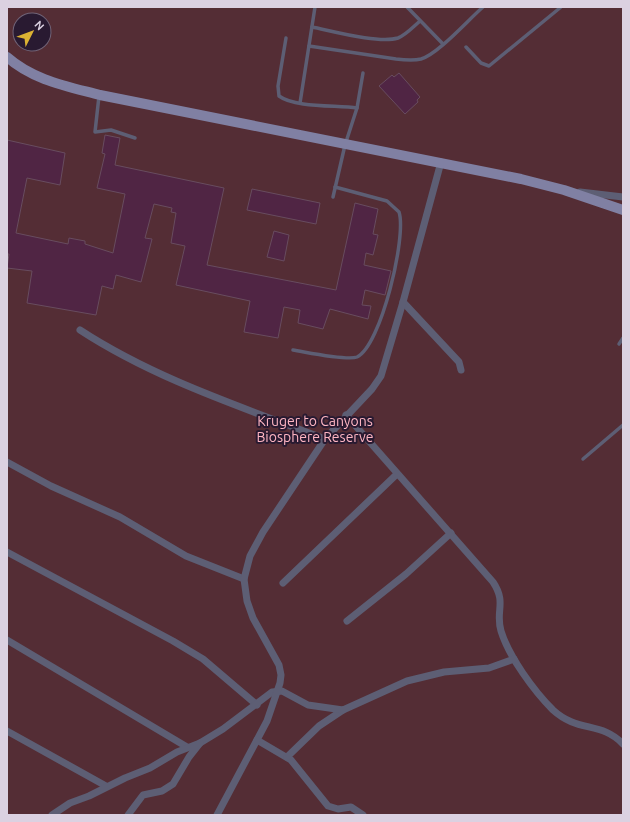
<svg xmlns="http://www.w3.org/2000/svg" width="630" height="822" viewBox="0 0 630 822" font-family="Ubuntu,sans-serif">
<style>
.green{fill:#542d35;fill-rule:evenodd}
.building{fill:#502544;stroke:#684c5f}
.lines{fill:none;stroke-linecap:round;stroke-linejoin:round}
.lane{stroke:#5d5e74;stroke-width:3.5}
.street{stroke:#5d5e74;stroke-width:7}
.secondary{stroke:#8080a3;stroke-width:10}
.labels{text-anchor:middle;stroke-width:4;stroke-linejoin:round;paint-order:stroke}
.park-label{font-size:14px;fill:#ffb6c3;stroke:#291a31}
</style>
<rect width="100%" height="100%" fill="#291a31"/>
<path class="green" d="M7,7H623V815H7ZM20,20H44V44H20Z"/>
<g class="building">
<polygon points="399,73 420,97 417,100 418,102 405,114 379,86 392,75 394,77"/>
<polygon points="105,135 120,138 115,165 224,188 207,265 336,290 355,203 378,209 373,234 378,235 373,255 366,253 364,265 391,271 385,295 365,290 362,305 371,306 368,319 330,309 323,329 298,323 300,310 284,307 278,338 244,332 250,301 176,285 185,246 171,243 176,213 171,212 172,208 154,204 145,238 152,239 141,282 116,275 113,289 102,286 96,315 27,303 32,271 7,268 9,254 7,254 7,140 65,153 60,185 27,178 16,233 68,244 69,238 85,241 85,244 113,253 125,194 97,188 105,154 102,153"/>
<polygon points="252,189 320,203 316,224 247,210"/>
<polygon points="274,231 289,235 284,261 267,257"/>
</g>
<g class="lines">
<g class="lane">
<polyline points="407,7 443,44"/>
<path d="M312,27C332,31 379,44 398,38C406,35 413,27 420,21"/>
<path d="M286,38L278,86L279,96C295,108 337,105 357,108L363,73"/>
<path d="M309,46L396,59C404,60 413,61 421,59C438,54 468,20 483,7"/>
<polyline points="466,47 481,63 489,66 561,7"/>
<polyline points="99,96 95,132 111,130 135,138"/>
<polyline points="300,103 315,7"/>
<polyline points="333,197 345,145 357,108"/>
<polyline points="619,344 623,338"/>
<path d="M293,350C306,352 347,361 357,357C381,346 407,236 399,212L387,201L335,187"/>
<polyline points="583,459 623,425"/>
</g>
<g class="street">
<polyline points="580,192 623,197"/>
<polyline points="403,302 459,362 461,370"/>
<path d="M80,330C155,379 242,407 325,439"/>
<path d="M346,415L493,582C507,603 495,611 501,631C509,657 534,691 553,710C578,733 601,721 623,744"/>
<polyline points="7,462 51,486 120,517 186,556 244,579"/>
<polyline points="7,552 173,641 203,659 257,705"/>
<polyline points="283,583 397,474"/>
<polyline points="347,621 406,574 451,533"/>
<polyline points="7,640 187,747"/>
<polyline points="7,731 106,786"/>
<polyline points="257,740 291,760 328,806 338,809 351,807 363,815"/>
<polyline points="287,757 319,726 343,710"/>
<polyline points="52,815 70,803 89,796 125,778 150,768 177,752 200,743 223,729 272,692 282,691 308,705 343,710 407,681 444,672 489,668 514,659"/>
<polyline points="128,815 143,795 162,791 173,784 189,757 200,743"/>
<polyline points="217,815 267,721 280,683 281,675 279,665 253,618 247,601 244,579 250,556 263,532 325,439 372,389 381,376 403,302 441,162"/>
</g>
<path class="secondary" d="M7,57C33,80 66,86 100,95L521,179L564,190L623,210"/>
</g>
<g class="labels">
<g class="park-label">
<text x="315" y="426">Kruger to Canyons<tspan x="315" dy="16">Biosphere Reserve</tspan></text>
</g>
</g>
<rect width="630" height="822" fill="none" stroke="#dbd1e1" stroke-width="16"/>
<g transform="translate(32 32) rotate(48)"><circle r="19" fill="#291a31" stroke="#706377"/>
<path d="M0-3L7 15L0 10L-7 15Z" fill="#dcb233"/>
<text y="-6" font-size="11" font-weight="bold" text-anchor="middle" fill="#dbd1e1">N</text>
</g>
</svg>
